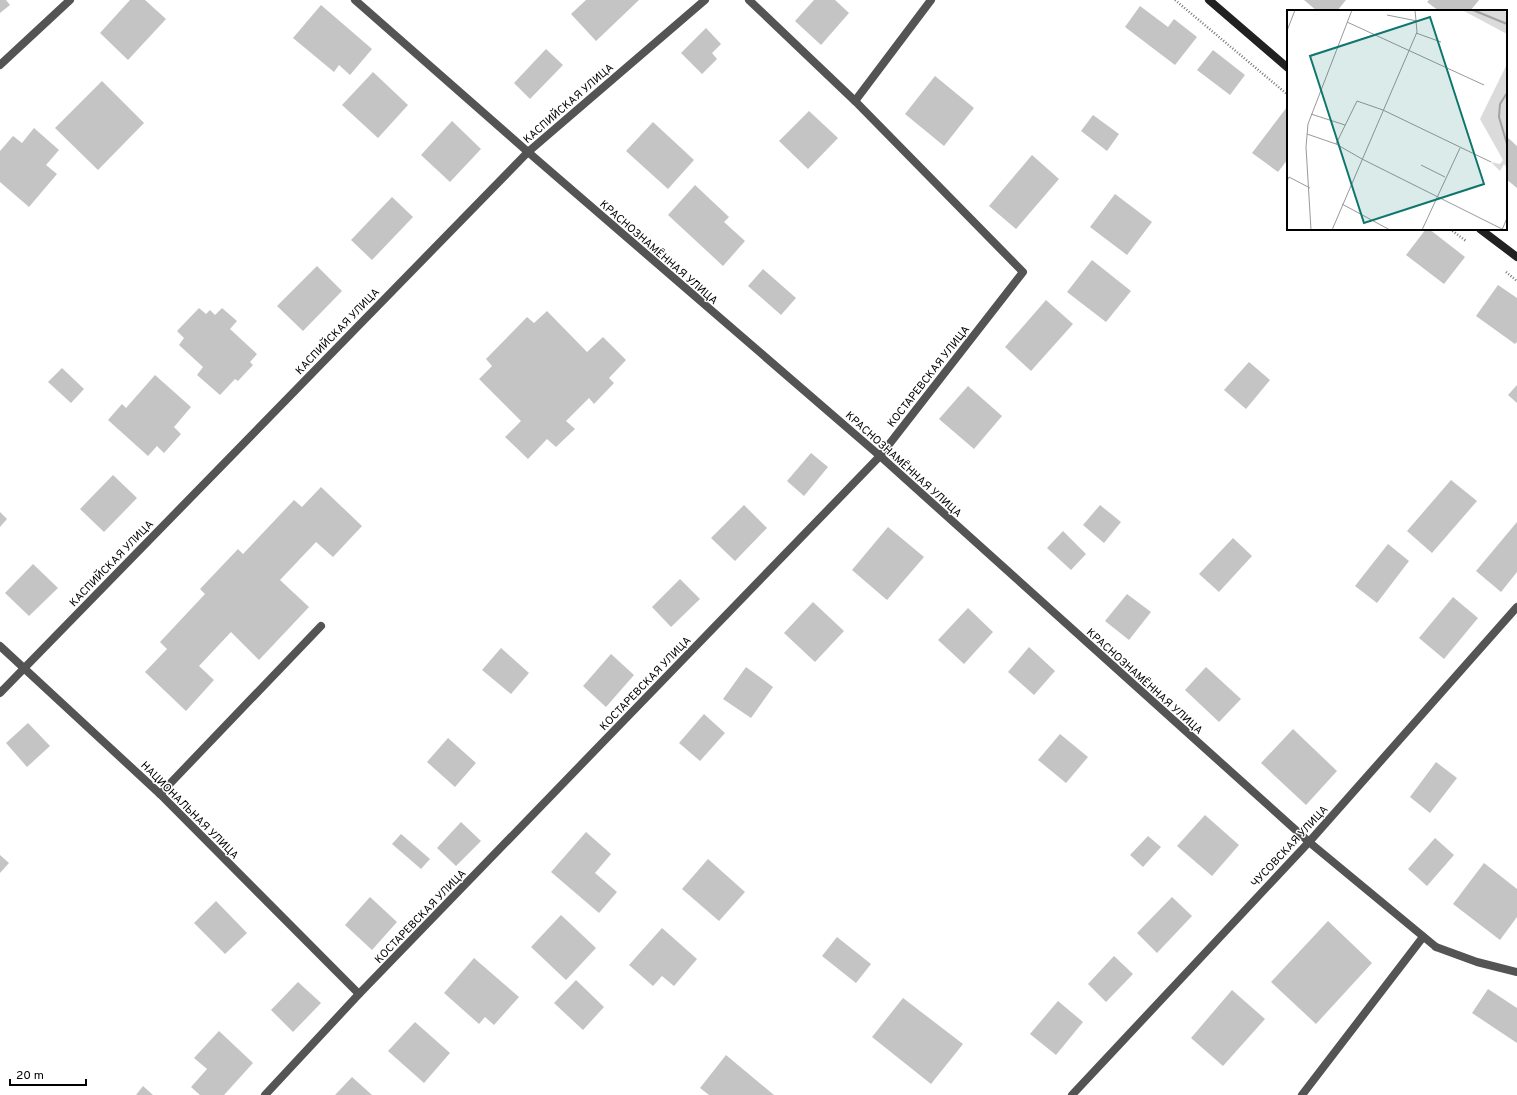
<svg xmlns="http://www.w3.org/2000/svg" width="1517" height="1095" viewBox="0 0 1517 1095" font-family="Overpass,sans-serif">
<style>
.building{fill:#c4c4c4}
.lines{fill:none;stroke-linecap:round;stroke-linejoin:round}
.path{stroke:#767676;stroke-width:2.5;stroke-dasharray:1 2;stroke-linecap:butt}
.lane{stroke:#545454;stroke-width:8}
.street{stroke:#545454;stroke-width:8}
.secondary{stroke:#212121;stroke-width:8}
.labels{text-anchor:middle;stroke-width:3;stroke-linejoin:round;paint-order:stroke}
.street-label{font-size:11px;fill:#000;stroke:#fff}
.inset-river{fill:none;stroke:#a2a2a2;stroke-width:2}
.inset-road{fill:none;stroke:#999;stroke-width:1}
.view{fill:#0f766e;fill-opacity:0.15;stroke:#0f766e;stroke-width:2}
.inset-edge{fill:none;stroke:#000;stroke-width:2}
</style>
<rect width="100%" height="100%" fill="#fff"/>
<g class="building">
<polygon points="0,0 6,0 10,5 0,13"/>
<polygon points="130,0 145,0 166,19 128,60 100,33"/>
<polygon points="586,0 639,0 596,41 571,14"/>
<polygon points="814,0 835,0 849,13 821,45 795,21"/>
<polygon points="1304,0 1346,0 1337,11 1317,11"/>
<polygon points="1429,0 1479,0 1470,11 1439,11 1427,2"/>
<polygon points="321,5 372,49 350,75 339,65 334,72 293,38"/>
<polygon points="1140,6 1168,27 1174,19 1197,37 1175,65 1125,27"/>
<polygon points="706,28 721,44 712,53 717,59 702,74 681,53"/>
<polygon points="546,49 563,65 530,99 514,83"/>
<polygon points="1213,50 1245,75 1230,95 1197,70"/>
<polygon points="373,72 408,105 378,138 342,105"/>
<polygon points="935,76 974,108 944,146 905,114"/>
<polygon points="102,81 144,123 98,170 55,128"/>
<polygon points="1287,107 1288,108 1288,159 1278,172 1252,153"/>
<polygon points="809,111 838,138 808,169 779,141"/>
<polygon points="1093,115 1119,134 1107,151 1081,131"/>
<polygon points="452,121 481,149 450,182 421,155"/>
<polygon points="653,122 694,160 668,189 626,151"/>
<polygon points="34,128 59,150 46,165 57,174 29,207 0,182 0,151 13,136 22,143"/>
<polygon points="1506,136 1517,146 1517,188 1506,179"/>
<polygon points="1032,155 1059,179 1016,229 989,206"/>
<polygon points="695,185 729,217 724,222 745,241 723,266 668,215"/>
<polygon points="1115,194 1152,222 1127,255 1090,227"/>
<polygon points="392,197 413,217 372,260 351,240"/>
<polygon points="1426,229 1429,229 1465,257 1444,284 1406,255"/>
<polygon points="1092,260 1131,291 1106,322 1067,292"/>
<polygon points="317,266 342,291 303,331 277,306"/>
<polygon points="763,269 796,298 781,315 748,286"/>
<polygon points="1498,285 1517,298 1517,342 1515,344 1476,316"/>
<polygon points="1046,300 1073,324 1031,371 1005,347"/>
<polygon points="199,308 206,314 210,310 215,315 222,308 237,321 230,329 257,354 250,362 253,365 238,381 235,379 220,395 197,375 203,367 179,345 184,338 177,331"/>
<polygon points="547,311 587,352 603,337 626,360 609,378 614,383 594,404 589,398 566,421 575,429 556,447 547,439 528,459 505,437 521,421 479,379 492,366 486,359 527,317 534,323"/>
<polygon points="1249,362 1270,380 1246,409 1224,390"/>
<polygon points="62,368 84,389 71,403 48,382"/>
<polygon points="155,375 191,407 174,427 181,434 164,453 157,446 148,456 108,420 122,404 126,408"/>
<polygon points="1517,385 1517,403 1508,395"/>
<polygon points="968,386 1002,416 974,449 939,419"/>
<polygon points="811,453 828,467 804,496 787,481"/>
<polygon points="113,475 137,498 104,532 80,509"/>
<polygon points="1451,480 1477,501 1432,553 1407,531"/>
<polygon points="321,487 362,526 333,557 316,542 280,580 309,607 259,660 231,632 199,666 214,680 186,711 145,672 167,649 160,642 205,594 200,589 238,549 243,554 294,500 302,507"/>
<polygon points="744,505 767,528 735,561 711,538"/>
<polygon points="1100,505 1121,522 1104,543 1083,525"/>
<polygon points="0,512 7,519 0,527"/>
<polygon points="1517,522 1517,572 1501,592 1476,571"/>
<polygon points="888,527 924,557 887,600 852,570"/>
<polygon points="1063,531 1086,554 1071,570 1047,548"/>
<polygon points="1233,538 1252,556 1219,592 1199,574"/>
<polygon points="1388,544 1409,561 1377,603 1355,586"/>
<polygon points="33,564 58,588 29,616 5,593"/>
<polygon points="680,579 700,599 671,627 652,607"/>
<polygon points="1127,594 1151,612 1129,640 1105,621"/>
<polygon points="1453,597 1478,618 1444,659 1419,638"/>
<polygon points="813,602 844,631 815,662 784,633"/>
<polygon points="968,608 993,632 964,664 938,640"/>
<polygon points="1029,647 1055,671 1034,695 1008,672"/>
<polygon points="501,648 529,673 511,694 482,670"/>
<polygon points="611,654 634,675 606,707 583,686"/>
<polygon points="746,667 773,687 751,718 723,699"/>
<polygon points="1206,667 1241,699 1219,722 1185,690"/>
<polygon points="704,714 725,733 700,761 679,743"/>
<polygon points="28,723 50,746 27,767 6,743"/>
<polygon points="1293,729 1337,771 1306,805 1261,763"/>
<polygon points="1060,734 1088,757 1066,783 1038,760"/>
<polygon points="448,738 476,763 455,787 427,762"/>
<polygon points="1436,762 1457,778 1430,813 1410,797"/>
<polygon points="1205,815 1239,845 1212,876 1177,846"/>
<polygon points="461,822 481,841 456,866 437,848"/>
<polygon points="586,832 611,854 595,873 617,892 599,913 551,872"/>
<polygon points="401,834 430,859 421,869 392,844"/>
<polygon points="1148,836 1161,847 1143,867 1130,855"/>
<polygon points="1435,838 1454,855 1427,886 1408,869"/>
<polygon points="0,855 9,863 0,873"/>
<polygon points="708,859 745,892 719,921 682,889"/>
<polygon points="1484,863 1517,889 1517,917 1500,940 1453,904"/>
<polygon points="370,897 397,922 372,950 345,925"/>
<polygon points="1172,897 1192,916 1157,953 1137,933"/>
<polygon points="216,901 247,933 225,954 194,923"/>
<polygon points="561,915 596,948 566,980 531,947"/>
<polygon points="1328,921 1372,963 1316,1024 1271,982"/>
<polygon points="662,928 697,959 674,986 662,976 653,986 629,965"/>
<polygon points="837,937 871,964 856,983 822,956"/>
<polygon points="1114,956 1133,974 1106,1002 1088,984"/>
<polygon points="474,958 519,997 494,1025 485,1017 479,1024 444,993"/>
<polygon points="576,980 604,1007 583,1030 554,1003"/>
<polygon points="298,982 321,1003 293,1032 271,1010"/>
<polygon points="1488,989 1517,1008 1517,1043 1472,1013"/>
<polygon points="1232,990 1265,1019 1223,1066 1191,1038"/>
<polygon points="903,998 963,1044 931,1084 872,1037"/>
<polygon points="1058,1001 1083,1022 1056,1055 1030,1034"/>
<polygon points="415,1022 450,1053 424,1083 388,1051"/>
<polygon points="219,1031 253,1063 224,1095 200,1095 191,1087 207,1069 194,1058"/>
<polygon points="726,1055 774,1095 709,1095 700,1088"/>
<polygon points="352,1077 372,1095 335,1095"/>
<polygon points="143,1086 153,1095 136,1095"/>
</g>
<g class="lines">
<g class="path">
<polyline points="1175,0 1288,95"/>
<polyline points="1450,229 1466,241"/>
<polyline points="1506,272 1517,281"/>
</g>
<g class="lane">
<polyline points="855,101 931,0"/>
<polyline points="160,794 321,626"/>
<polyline points="1436,947 1477,962 1517,972"/>
<polyline points="1302,1095 1423,937"/>
</g>
<g class="street">
<polyline points="355,0 528,152 880,456 1309,842 1436,947"/>
<polyline points="0,65 70,0"/>
<polyline points="0,646 160,794 359,994"/>
<polyline points="0,693 528,152 705,0"/>
<polyline points="265,1095 359,994 880,456 1023,272 855,101 749,0"/>
<polyline points="1072,1095 1309,842 1517,607"/>
</g>
<g class="secondary">
<polyline points="1209,0 1288,68"/>
<polyline points="1480,229 1517,257"/>
</g>
</g>
<g class="labels">
<g class="street-label">
<text transform="translate(568 103) rotate(-41)" y="4">КАСПИЙСКАЯ УЛИЦА</text>
<text transform="translate(659 252) rotate(41)" y="4">КРАСНОЗНАМЁННАЯ УЛИЦА</text>
<text transform="translate(337 331) rotate(-46)" y="4">КАСПИЙСКАЯ УЛИЦА</text>
<text transform="translate(928 376) rotate(-52)" y="4">КОСТАРЕВСКАЯ УЛИЦА</text>
<text transform="translate(904 464) rotate(42)" y="4">КРАСНОЗНАМЁННАЯ УЛИЦА</text>
<text transform="translate(111 563) rotate(-46)" y="4">КАСПИЙСКАЯ УЛИЦА</text>
<text transform="translate(1145 681) rotate(42)" y="4">КРАСНОЗНАМЁННАЯ УЛИЦА</text>
<text transform="translate(645 683) rotate(-46)" y="4">КОСТАРЕВСКАЯ УЛИЦА</text>
<text transform="translate(190 810) rotate(45)" y="4">НАЦИОНАЛЬНАЯ УЛИЦА</text>
<text transform="translate(1289 846) rotate(-47)" y="4">ЧУСОВСКАЯ УЛИЦА</text>
<text transform="translate(420 916) rotate(-46)" y="4">КОСТАРЕВСКАЯ УЛИЦА</text>
</g>
</g>
<g transform="translate(1287 10)">
<rect width="220" height="220" fill="#fff"/>
<path d="M175,0H216L220,3V24ZM220,54V158L217,154L213,161L204,152L213,154L216,150L193,109Z" fill="#dbdbdb"/>
<path class="inset-river" d="M186,0L220,14M220,83L213,94L212,107L220,134"/>
<path class="inset-road" d="M100,5L130,11M60,12L197,75M0,21L8,0M129,23L154,32M24,104L58,115M20,124L49,134L75,149L217,220M49,134L70,91L96,100L204,152M134,155L158,167M0,171L2,167L23,178M55,194L103,220M24,220L19,137L21,114L65,0M45,220L130,22L128,0M135,220L173,138M215,220L220,208"/>
<path class="view" d="M143,7L197,174L77,213L23,46Z"/>
<rect width="220" height="220" class="inset-edge"/>
</g>
<path d="M10 1079v6h76v-6" fill="none" stroke="#000000" stroke-width="2"/>
<text x="16" y="1079" font-size="12" fill="#000000" stroke="#ffffff" stroke-width="3" paint-order="stroke">20 m</text>
</svg>
